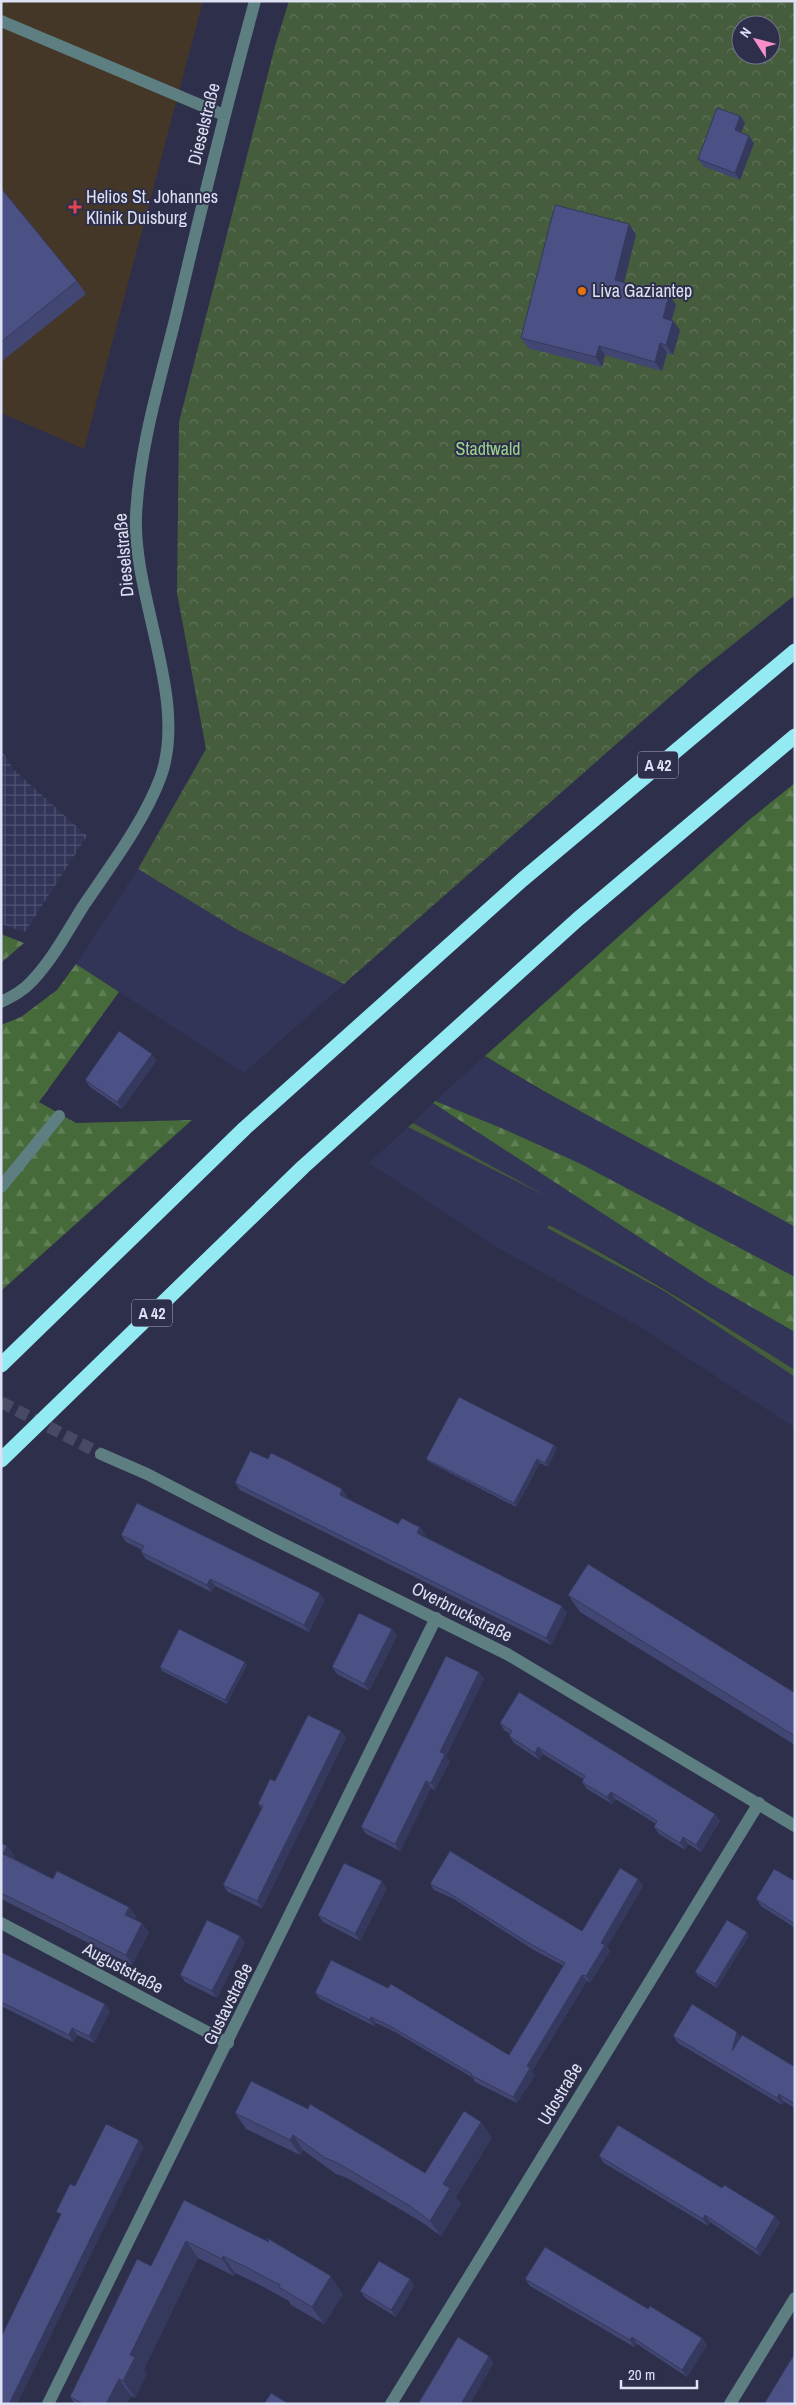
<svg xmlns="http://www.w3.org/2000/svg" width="796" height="2405" viewBox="0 0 796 2405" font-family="'Archivo Narrow',sans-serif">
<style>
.built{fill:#323558}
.industrial{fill:url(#industrial-grid)}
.medical{fill:#443728}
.grass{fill:#455c3d}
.forest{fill:url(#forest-firs)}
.park{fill:url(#park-crowns);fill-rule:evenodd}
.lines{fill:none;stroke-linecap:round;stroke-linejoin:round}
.minor-tunnel{stroke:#484a64;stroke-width:12;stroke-dasharray:12 6;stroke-linecap:butt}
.minor{stroke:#5e7f82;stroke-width:12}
.highway{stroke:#93eaf3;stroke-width:15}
.wall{fill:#414672}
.shaded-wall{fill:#35395d}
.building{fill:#4c5185;stroke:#35395d}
.health-dot{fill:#e0444e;stroke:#2d2f4b;stroke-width:2}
.food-dot{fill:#e8710a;stroke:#2d2f4b;stroke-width:2}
.labels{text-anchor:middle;stroke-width:4;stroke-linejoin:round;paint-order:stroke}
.shield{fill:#2d2f4b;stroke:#a9acc1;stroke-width:1}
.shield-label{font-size:16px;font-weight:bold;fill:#dee1f4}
.street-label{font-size:18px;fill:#dee1f4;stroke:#2d2f4b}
.poi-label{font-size:18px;fill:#dee1f4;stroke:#2d2f4b;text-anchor:start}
.park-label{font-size:18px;fill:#9cd289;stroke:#2d2f4b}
</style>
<defs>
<pattern id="industrial-grid" width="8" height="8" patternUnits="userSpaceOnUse" patternTransform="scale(1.25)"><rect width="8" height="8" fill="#323558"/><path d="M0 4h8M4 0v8" fill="none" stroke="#4f5271"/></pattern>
<pattern id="forest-firs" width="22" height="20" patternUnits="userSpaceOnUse" patternTransform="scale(1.25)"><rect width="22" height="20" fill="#466a39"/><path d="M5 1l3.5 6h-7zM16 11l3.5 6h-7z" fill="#607f56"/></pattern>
<pattern id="park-crowns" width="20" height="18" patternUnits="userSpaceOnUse" patternTransform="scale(1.25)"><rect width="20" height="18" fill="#455c3d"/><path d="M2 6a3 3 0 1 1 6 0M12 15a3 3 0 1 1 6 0" fill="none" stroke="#5f735a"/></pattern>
</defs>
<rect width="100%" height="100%" fill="#2d2f4b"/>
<g class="built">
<polygon points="138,869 238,930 344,984 244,1073 76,964"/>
<polygon points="485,1056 535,1087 698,1172 795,1227 795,1277 581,1164 510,1132 435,1101"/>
<polygon points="433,1103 711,1284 795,1332 795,1370 696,1307 618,1261 549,1225 547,1228 664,1291 795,1377 795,1428 640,1327 500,1249 369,1163 408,1127 532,1189 413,1123"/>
</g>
<polygon class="industrial" points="1,749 13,769 87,836 25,932 1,924"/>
<polygon class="medical" points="1,1 203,1 84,449 1,413"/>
<g class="grass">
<polygon points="413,1123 548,1197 408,1127"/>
<path d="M549,1225C634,1269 714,1319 795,1370V1377L664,1291L547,1228Z"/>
</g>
<g class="forest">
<path d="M795,783V1227C692,1169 586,1118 485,1056L749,820Z"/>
<polygon points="1,934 24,943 1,963"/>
<polygon points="76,964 119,992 39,1102 76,1123 192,1120 1,1291 1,1025 21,1017 57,990"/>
<polygon points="435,1101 506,1130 581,1164 795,1277 795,1332 711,1284 433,1103"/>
</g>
<path class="park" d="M289,1H795V595L697,673L344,984L238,930L138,869L206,749L177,593L179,422L275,46ZM741,25H771V55H741Z"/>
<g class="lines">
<polyline class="minor-tunnel" points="1,1402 101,1454"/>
<g class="minor">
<polyline points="1,21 224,115"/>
<path d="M1,1002C13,996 23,991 32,981C53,959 68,930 84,905C111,865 144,822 161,776C188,699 133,598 136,516C139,450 159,384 175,320C200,213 226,107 255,1"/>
<polyline points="1,1187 59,1116"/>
<polyline points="101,1454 147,1474 271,1538 507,1654 795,1826"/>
<polyline points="1,1923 228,2043"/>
<polyline points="48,2404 436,1618"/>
<polyline points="391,2404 759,1803"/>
<polyline points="730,2404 795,2298"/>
</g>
<g class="highway">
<polyline points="1,1365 245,1128 522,880 795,651"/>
<polyline points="1,1460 303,1167 578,919 795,736"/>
</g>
</g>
<g class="wall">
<polygon points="740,116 745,123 741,133 754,143 740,180 703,166 698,159"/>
<polygon points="1,188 77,281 86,294 1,362"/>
<polygon points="636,234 624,283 669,295 676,305 672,320 673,321 680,330 673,355 667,353 662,371 605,355 602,367 528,348 521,338"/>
<polygon points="152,1054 156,1061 122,1109 90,1087 85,1080"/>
<polygon points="554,1445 557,1448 548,1467 540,1463 516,1507 429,1462 426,1459"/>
<polygon points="268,1459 342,1489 347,1496 346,1498 398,1524 420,1527 425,1534 424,1537 562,1606 567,1613 551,1645 240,1490 235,1483"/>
<polygon points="121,1535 325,1600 309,1632 215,1586 211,1592 146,1559 141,1552 142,1550 126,1542"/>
<polygon points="568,1595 795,1693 795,1745 580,1612"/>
<polygon points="392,1629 397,1636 369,1691 337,1674 332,1667"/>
<polygon points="245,1662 247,1665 227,1704 162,1671 160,1667"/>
<polygon points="479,1672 484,1679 446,1756 450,1761 435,1790 431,1788 400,1851 366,1834 361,1827"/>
<polygon points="500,1723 715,1814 720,1821 701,1852 688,1844 685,1850 659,1834 654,1827 656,1824 640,1814 615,1799 612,1804 587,1789 582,1782 583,1779 543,1754 539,1760 514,1743 509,1736 510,1734 504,1730"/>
<polygon points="341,1731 346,1738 262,1908 228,1892 223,1885 262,1809 258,1804 275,1781"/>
<polygon points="1,1843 14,1855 13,1858 53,1879 129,1907 136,1916 135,1919 149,1932 132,1965 1,1899"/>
<polygon points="638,1879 643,1886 607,1947 610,1951 590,1983 587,1981 532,2071 535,2075 517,2103 475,2082 473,2078 395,2032 376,2023 374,2026 320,1999 315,1993 509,2055 564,1966 532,1949 454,1899 434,1890 430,1884 582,1931"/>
<polygon points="795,1881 795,1928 761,1906 756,1899"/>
<polygon points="387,1888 360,1941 323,1922 318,1915"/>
<polygon points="747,1932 749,1936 717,1988 698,1976 695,1972"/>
<polygon points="240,1936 245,1943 217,1998 185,1982 180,1975"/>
<polygon points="1,1952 105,2004 110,2011 94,2043 77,2035 73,2042 1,2006"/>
<polygon points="673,2036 741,2037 795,2067 795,2108 784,2102 782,2105 678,2043"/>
<polygon points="235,2113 425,2173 492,2137 456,2197 461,2204 441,2236 420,2221 347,2178 336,2174 303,2150 300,2155 246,2129"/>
<polygon points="599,2156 722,2188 775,2216 780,2223 760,2256 710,2222 708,2226 604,2163"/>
<polygon points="184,2200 343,2294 324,2324 291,2305 289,2301 256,2283 235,2273 234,2276 198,2258 144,2369 147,2374 135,2398 131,2396 127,2404 75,2404 70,2397 151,2266"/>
<polygon points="410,2279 414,2286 396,2317 365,2298 360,2291"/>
<polygon points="525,2279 648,2309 702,2338 707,2345 687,2377 637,2344 634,2347 530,2286"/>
</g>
<g class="shaded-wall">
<polygon points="740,116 745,123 739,137 735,130"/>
<polygon points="749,136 754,143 740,180 735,173"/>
<polygon points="629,224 636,234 622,290 615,280"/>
<polygon points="669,295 676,305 669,327 663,318"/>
<polygon points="673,321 680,330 673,355 666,345"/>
<polygon points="660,343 667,353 662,371 655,362"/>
<polygon points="599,346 605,355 602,367 596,357"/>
<polygon points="152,1054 156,1061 122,1109 117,1102"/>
<polygon points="554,1445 557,1448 548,1467 545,1463"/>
<polygon points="537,1459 540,1463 516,1507 514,1503"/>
<polygon points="342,1489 347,1496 345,1502 340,1495"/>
<polygon points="420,1527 425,1534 422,1540 417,1533"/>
<polygon points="210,1579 215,1586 211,1592 207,1585"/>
<polygon points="320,1593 325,1600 309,1632 304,1625"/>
<polygon points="562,1606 567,1613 551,1645 546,1638"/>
<polygon points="392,1629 397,1636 369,1691 364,1684"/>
<polygon points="245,1662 247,1665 227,1704 225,1700"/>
<polygon points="479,1672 484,1679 446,1756 450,1761 435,1790 431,1783 440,1752"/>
<polygon points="341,1731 346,1738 262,1908 257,1901"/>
<polygon points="538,1747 543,1754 539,1760 535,1753"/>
<polygon points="426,1781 431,1788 400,1851 395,1844"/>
<polygon points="611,1792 615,1799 612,1804 607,1797"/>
<polygon points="715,1814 720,1821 701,1852 696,1845"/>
<polygon points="683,1837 688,1844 685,1850 680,1843"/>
<polygon points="7,1846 14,1855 10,1863 3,1854"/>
<polygon points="638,1879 643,1886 607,1947 610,1951 590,1983 586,1976 601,1943"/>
<polygon points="382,1881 387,1888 360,1941 355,1934"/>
<polygon points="129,1907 136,1916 132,1924 125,1915"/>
<polygon points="142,1923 149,1932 132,1965 126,1955"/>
<polygon points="747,1932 749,1936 717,1988 715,1984"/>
<polygon points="240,1936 245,1943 217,1998 212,1991"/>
<polygon points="582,1975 587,1981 532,2071 535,2075 517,2103 513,2097 527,2066"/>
<polygon points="105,2004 110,2011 94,2043 89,2036"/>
<polygon points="371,2017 376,2023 374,2026 370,2020"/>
<polygon points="72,2028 77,2035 73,2042 69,2035"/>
<polygon points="737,2032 742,2039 732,2051"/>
<polygon points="779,2094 784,2102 782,2105 777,2098"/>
<polygon points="481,2122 492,2137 456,2197 461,2204 441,2236 430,2221 443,2184"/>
<polygon points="293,2135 303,2150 300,2155 290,2140"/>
<polygon points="139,2140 144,2147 17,2404 9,2404"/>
<polygon points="705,2215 710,2222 708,2226 703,2219"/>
<polygon points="775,2216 780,2223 760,2256 756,2249"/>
<polygon points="186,2241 198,2258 144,2369 147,2374 135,2398 123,2381 130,2355"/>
<polygon points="223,2256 235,2273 234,2276 222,2259"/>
<polygon points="331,2276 343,2294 324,2324 312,2307"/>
<polygon points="410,2279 414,2286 396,2317 391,2310"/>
<polygon points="632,2337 637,2344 634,2347 630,2340"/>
<polygon points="702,2338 707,2345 687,2377 682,2370"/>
<polygon points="489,2356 494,2363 470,2404 461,2404"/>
<polygon points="119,2379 131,2396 127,2404 106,2404"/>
</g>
<g class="building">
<polygon points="717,108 740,116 735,130 749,136 735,173 698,159"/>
<polygon points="1,188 77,281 1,342"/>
<polygon points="555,205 629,224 615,280 669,295 663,318 673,321 666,345 660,343 655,362 599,346 596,357 521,338"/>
<polygon points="119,1031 152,1054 117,1102 85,1080"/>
<polygon points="459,1397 554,1445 545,1463 537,1459 514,1503 426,1459"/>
<polygon points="250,1451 268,1459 271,1453 290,1462 342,1489 340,1495 398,1524 402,1518 411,1523 420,1527 417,1533 562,1606 546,1638 235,1483"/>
<polygon points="137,1503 320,1593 304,1625 210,1579 207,1585 141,1552 144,1546 121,1535"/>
<polygon points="588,1564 795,1693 795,1736 568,1595"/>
<polygon points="359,1613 392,1629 364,1684 332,1667"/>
<polygon points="179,1629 245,1662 225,1700 160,1667"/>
<polygon points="446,1656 479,1672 440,1752 445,1754 431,1783 426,1781 395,1844 361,1827"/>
<polygon points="519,1692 715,1814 696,1845 683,1837 680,1843 654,1827 657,1821 635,1807 611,1792 607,1797 582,1782 585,1776 538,1747 535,1753 509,1736 512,1731 500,1723"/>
<polygon points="308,1715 341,1731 257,1901 223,1885 263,1806 258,1804 270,1779 275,1781"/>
<polygon points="1,1843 7,1846 3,1854 53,1879 57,1871 129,1907 125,1915 142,1923 126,1955 1,1893"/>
<polygon points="450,1851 582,1931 620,1868 638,1879 601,1943 605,1945 586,1976 582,1975 527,2066 530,2068 513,2097 471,2075 472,2074 390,2026 371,2017 370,2020 315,1993 331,1960 388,1988 391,1984 509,2055 565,1963 527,1942 449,1893 430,1884"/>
<polygon points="344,1863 382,1881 355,1934 318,1915"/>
<polygon points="774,1869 795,1881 795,1924 756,1899"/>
<polygon points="207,1920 240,1936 212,1991 180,1975"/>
<polygon points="727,1920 747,1932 715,1984 695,1972"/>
<polygon points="1,1952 105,2004 89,2036 72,2028 69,2035 1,2002"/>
<polygon points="692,2004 737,2032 732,2051 742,2035 795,2067 795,2104 779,2094 777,2098 673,2036"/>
<polygon points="251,2081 308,2109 310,2104 425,2173 464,2111 481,2122 443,2184 450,2188 430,2221 410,2206 336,2162 325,2158 293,2135 290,2140 235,2113"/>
<polygon points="106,2124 139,2140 9,2404 1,2404 1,2337 61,2214 56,2212 70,2184 75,2186"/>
<polygon points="618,2125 722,2188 724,2185 775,2216 756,2249 705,2215 703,2219 599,2156"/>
<polygon points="184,2200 269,2242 267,2238 331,2276 312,2307 279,2287 280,2285 244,2266 223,2256 222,2259 186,2241 130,2355 135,2357 123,2381 119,2379 106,2404 84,2404 70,2397 137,2259 151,2266"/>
<polygon points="545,2247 648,2309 650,2306 702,2338 682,2370 632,2337 630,2340 525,2279"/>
<polygon points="379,2261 410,2279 391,2310 360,2291"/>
<polygon points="458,2337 489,2356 461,2404 418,2404"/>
<polygon points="795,2353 795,2404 764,2404"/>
<polygon points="271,2393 289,2404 264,2404"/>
</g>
<path class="health-dot" d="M72.5 199.5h5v5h5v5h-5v5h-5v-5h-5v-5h5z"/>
<circle class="food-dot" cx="582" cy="291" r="5"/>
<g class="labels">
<g class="shield">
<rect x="638" y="751.5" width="40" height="27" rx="4"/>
<rect x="132" y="1299.5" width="40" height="27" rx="4"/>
</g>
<g class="shield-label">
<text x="658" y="771">A 42</text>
<text x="152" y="1319">A 42</text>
</g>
<g class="street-label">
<text transform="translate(204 124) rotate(-76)" y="6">Dieselstraße</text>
<text transform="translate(124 555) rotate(-95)" y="6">Dieselstraße</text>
<text transform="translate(462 1612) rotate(27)" y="6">Overbruckstraße</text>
<text transform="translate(123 1968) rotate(28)" y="6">Auguststraße</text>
<text transform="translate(228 2004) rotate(-64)" y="6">Gustavstraße</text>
<text transform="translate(560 2094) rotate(-59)" y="6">Udostraße</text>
</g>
<g class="poi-label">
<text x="86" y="203">Helios St. Johannes<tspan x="86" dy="21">Klinik Duisburg</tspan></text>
<text x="592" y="297">Liva Gaziantep</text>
</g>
<g class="park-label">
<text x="488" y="455">Stadtwald</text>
</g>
</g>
<rect width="796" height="2405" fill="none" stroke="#dee1f4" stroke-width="5"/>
<g transform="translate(756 40) rotate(306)"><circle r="24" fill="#2d2f4b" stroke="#74768f"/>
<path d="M0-4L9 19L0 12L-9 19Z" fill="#f98fc8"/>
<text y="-8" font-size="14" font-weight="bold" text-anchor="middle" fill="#dee1f4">N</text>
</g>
<path d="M621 2380v8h76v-8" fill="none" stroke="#dee1f4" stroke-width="2.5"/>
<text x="628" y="2380" font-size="15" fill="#dee1f4" stroke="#2d2f4b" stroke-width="4" paint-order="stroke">20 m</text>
</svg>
